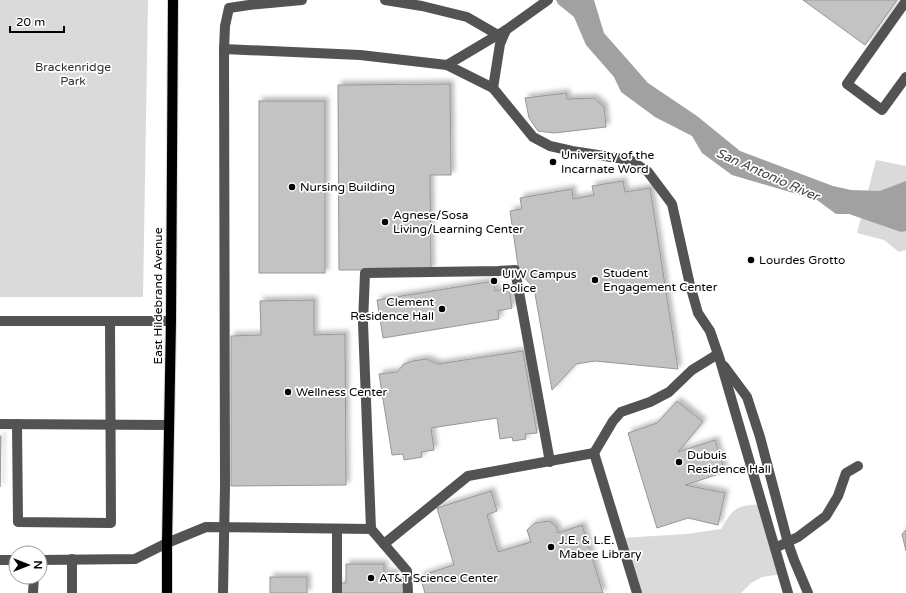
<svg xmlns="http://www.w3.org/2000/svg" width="906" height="593" viewBox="0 0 906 593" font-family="'Varela Round',sans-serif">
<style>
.green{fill:#dadada}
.water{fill:#a1a1a1}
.building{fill:#c3c3c3;stroke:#979797;filter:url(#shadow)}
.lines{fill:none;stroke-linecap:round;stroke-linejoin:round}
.major-casing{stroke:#dbdbdb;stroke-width:12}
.minor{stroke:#535353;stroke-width:10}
.major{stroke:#000;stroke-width:10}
.poi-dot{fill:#000;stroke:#fff;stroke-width:1.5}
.labels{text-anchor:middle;stroke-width:3.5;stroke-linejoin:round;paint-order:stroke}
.park-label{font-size:12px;fill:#313131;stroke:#fff}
.poi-label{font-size:12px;fill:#000;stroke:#fff;text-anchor:start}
.street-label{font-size:12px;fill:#000;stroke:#fff}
.water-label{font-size:13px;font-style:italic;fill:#424242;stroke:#fff}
</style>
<defs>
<filter id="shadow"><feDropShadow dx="3.5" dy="-3.5" stdDeviation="2" flood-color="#0004"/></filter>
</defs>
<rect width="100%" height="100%" fill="#fff"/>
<g class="green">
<polygon points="0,0 148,0 143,297 0,297"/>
<polygon points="876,160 906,166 906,250 899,252 884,240 857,233"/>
<path d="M762,504L782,574L762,577L751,583L741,593H637L620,538L687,534L721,529C734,507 736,506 762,504Z"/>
</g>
<polygon class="water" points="556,0 594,0 604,33 648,83 697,116 740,151 833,186 851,190 880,191 906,181 906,231 901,232 849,214 836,214 817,200 732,175 702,153 692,136 655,117 621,92 614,77 586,45 574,17 558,4"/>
<g class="building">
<polygon points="803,0 897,0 865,45"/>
<polygon points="450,84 451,175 430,175 431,270 339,270 338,85"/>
<polygon points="566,93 567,99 594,98 604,107 606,127 554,133 538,131 529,118 525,98"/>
<rect x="259" y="101" width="66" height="172"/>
<polygon points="623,181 625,192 650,188 678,369 595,361 576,364 552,390 534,288 519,272 510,211 522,209 520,198 572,189 573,199 594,195 592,186"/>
<polygon points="494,281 495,291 509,288 512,308 498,311 499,319 383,338 377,300"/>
<polygon points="314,300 314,335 345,334 346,485 231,486 231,336 261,335 260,301"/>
<polygon points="523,351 537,433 525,434 526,439 513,441 512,437 500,439 497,418 431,428 434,450 421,452 422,457 404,460 403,454 392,455 379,374 397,372 404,364 413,361 426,359 438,364"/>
<polygon points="677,401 703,422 678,452 715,440 725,472 685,485 725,493 718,525 688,518 657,528 628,433 657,423"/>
<polygon points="0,436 1,436 0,487"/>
<polygon points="491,491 497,511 487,515 498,552 531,542 527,530 535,523 549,521 556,526 558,533 582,525 603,593 425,593 420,576 454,565 437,508"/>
<polygon points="906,530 906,551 902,534"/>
<polygon points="346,564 384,564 384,573 395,573 395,582 403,582 404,593 341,593 341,583 346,583"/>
<rect x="270" y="577" width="37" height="16"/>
</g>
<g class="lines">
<defs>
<polyline id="major" points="167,593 167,543 171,321 173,0"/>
</defs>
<use href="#major" class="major-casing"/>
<g class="minor">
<polyline points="385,0 422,6 467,17 498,35"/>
<polyline points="906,1 847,84 882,110 906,77"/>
<polyline points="224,49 225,26 229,8 249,5 302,0"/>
<polyline points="447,65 493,88 533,137 550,146 572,151 630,160 648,172 672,204 690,285 698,313 710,331 720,360 788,593"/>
<polyline points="493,88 500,44 506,30"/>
<polyline points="0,321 171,321"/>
<polyline points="724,366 747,397 760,437 788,543 794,560 808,593"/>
<polyline points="0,424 169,425"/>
<polyline points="17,424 18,522 111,523 110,321"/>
<polyline points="594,453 613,421 621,412 650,402 669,392 692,370 718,354"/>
<polyline points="384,544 468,476 594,453 637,593"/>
<polyline points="775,548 798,537 826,516 838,496 846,473 858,466"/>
<polyline points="0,560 16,560"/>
<polyline points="40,560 135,559 167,543 206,527 371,529"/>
<polyline points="33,593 34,577"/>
<polyline points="72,593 72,559"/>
<polyline points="223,593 225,486 224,49 360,55 447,65 506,30 548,0"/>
<polyline points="337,593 337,529"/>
<polyline points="408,593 407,571 371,529 363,323 365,273 498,271 515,270 550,462"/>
</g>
<use href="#major" class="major"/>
</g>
<g class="poi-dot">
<circle cx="553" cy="162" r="4"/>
<circle cx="292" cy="187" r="4"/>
<circle cx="385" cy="222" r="4"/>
<circle cx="751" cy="260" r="4"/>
<circle cx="595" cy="280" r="4"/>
<circle cx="494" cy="281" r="4"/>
<circle cx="442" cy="309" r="4"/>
<circle cx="288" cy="392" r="4"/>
<circle cx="679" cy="462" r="4"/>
<circle cx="551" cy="547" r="4"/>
<circle cx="371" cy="578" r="4"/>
</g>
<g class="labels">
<g class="park-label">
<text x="73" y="71">Brackenridge<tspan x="73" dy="14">Park</tspan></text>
</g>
<g class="poi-label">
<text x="561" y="159">University of the<tspan x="561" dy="14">Incarnate Word</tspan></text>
<text x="300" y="191">Nursing Building</text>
<text x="393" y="219">Agnese/Sosa<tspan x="393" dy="14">Living/Learning Center</tspan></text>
<text x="759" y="264">Lourdes Grotto</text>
<text x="603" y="277">Student<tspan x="603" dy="14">Engagement Center</tspan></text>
<text x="502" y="278">UIW Campus<tspan x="502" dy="14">Police</tspan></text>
<text x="434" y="306" text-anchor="end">Clement<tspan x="434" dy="14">Residence Hall</tspan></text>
<text x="296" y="396">Wellness Center</text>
<text x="687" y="459">Dubuis<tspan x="687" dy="14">Residence Hall</tspan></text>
<text x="559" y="544">J.E. &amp; L.E.<tspan x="559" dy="14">Mabee Library</tspan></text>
<text x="379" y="582">AT&amp;T Science Center</text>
</g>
<g class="street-label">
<text transform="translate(158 296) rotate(-90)" y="4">East Hildebrand Avenue</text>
</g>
<g class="water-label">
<text transform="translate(768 174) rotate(24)" y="5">San Antonio River</text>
</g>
</g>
<g transform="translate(28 565) rotate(90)"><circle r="19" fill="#ffffff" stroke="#999999"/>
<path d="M0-3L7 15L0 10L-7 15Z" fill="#000000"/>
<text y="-6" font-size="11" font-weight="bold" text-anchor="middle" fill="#000000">N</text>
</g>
<path d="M10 26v6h54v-6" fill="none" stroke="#000000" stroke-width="2"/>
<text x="16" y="26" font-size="12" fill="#000000" stroke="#ffffff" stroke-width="3" paint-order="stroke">20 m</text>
</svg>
